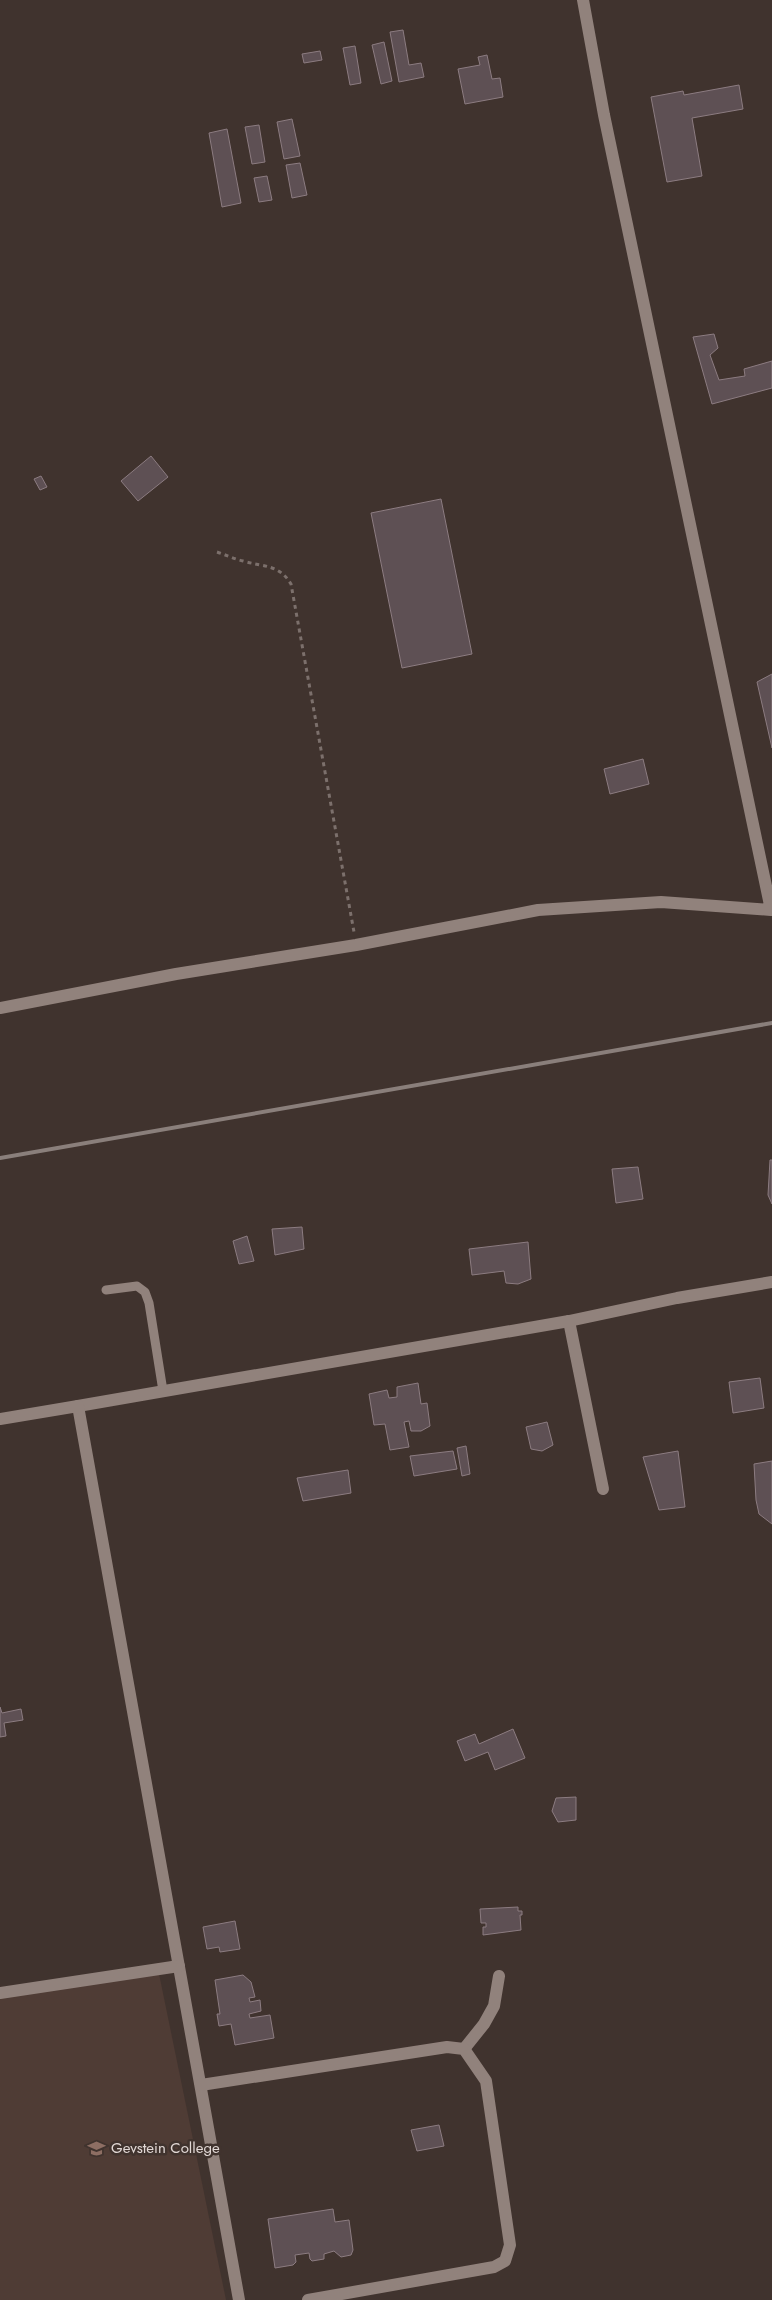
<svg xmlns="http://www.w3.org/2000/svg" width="772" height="2300" viewBox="0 0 772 2300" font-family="Jost,sans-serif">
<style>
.built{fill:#4f3c35}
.building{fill:#5e5054;stroke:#8c7c81}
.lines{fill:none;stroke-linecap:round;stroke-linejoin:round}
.path{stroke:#7c706c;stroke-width:3;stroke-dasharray:4 4;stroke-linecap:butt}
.lane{stroke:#91827c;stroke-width:9}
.street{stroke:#91827c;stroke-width:12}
.rail{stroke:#8a7f7b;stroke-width:4}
.labels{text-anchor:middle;stroke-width:5;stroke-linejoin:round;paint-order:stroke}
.poi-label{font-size:15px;fill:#e1d8d5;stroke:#40332e;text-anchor:start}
</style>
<rect width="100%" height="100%" fill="#40332e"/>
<polygon class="built" points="158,1969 226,2300 0,2300 0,1996"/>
<g class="building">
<polygon points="403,30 409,65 421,63 424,77 399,82 390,32"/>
<polygon points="384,42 392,81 381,84 372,45"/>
<polygon points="355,46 361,83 350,85 343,48"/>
<polygon points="320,51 322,60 304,63 302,54"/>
<polygon points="487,55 492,79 500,78 503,97 465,104 458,69 480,65 478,57"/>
<polygon points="739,85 743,109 692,118 702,176 667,182 651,97 683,91 684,95"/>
<polygon points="292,119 300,156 284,159 277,122"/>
<polygon points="259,125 265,162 252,164 245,127"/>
<polygon points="227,129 241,203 222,207 209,133"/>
<polygon points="300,163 307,195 292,198 286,165"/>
<polygon points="267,176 272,200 259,202 254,178"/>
<polygon points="714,334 718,348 710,355 719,380 745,376 744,369 772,361 772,388 712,404 693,337"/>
<polygon points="151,456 168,477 138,501 121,481"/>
<polygon points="41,476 47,487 40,490 34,479"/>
<polygon points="441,499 472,654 402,668 371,513"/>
<polygon points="772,674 772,748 757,682"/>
<polygon points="643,759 649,784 610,794 604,769"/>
<polygon points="770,1160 772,1160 772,1204 768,1195"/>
<polygon points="638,1167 643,1199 616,1203 612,1169"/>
<polygon points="302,1227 304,1249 275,1255 272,1229"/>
<polygon points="247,1236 254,1261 239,1264 233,1241"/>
<polygon points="528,1242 531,1279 518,1284 506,1283 504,1271 472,1275 469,1249"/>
<polygon points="760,1378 764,1408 733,1413 729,1382"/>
<polygon points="418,1383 421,1404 427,1403 430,1426 421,1431 411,1431 409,1421 404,1422 409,1447 390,1450 385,1424 374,1425 369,1394 387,1390 389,1398 397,1397 397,1387"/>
<polygon points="547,1422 553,1445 542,1451 531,1449 526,1427"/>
<polygon points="466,1446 470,1474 462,1476 457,1448"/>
<polygon points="453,1451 457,1469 414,1476 410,1456"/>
<polygon points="678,1451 685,1507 659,1510 643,1457"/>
<polygon points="772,1461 772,1524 759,1514 756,1500 754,1464"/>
<polygon points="348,1470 351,1493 303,1501 297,1478"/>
<polygon points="0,1707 2,1713 21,1709 23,1720 4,1723 6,1736 0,1737"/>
<polygon points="513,1729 525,1758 495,1770 488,1752 465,1761 457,1741 475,1734 479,1744"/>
<polygon points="576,1797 576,1820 558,1822 552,1811 556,1798"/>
<polygon points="518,1907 518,1911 522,1911 522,1915 520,1915 521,1930 483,1935 483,1927 486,1927 486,1923 481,1923 480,1909"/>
<polygon points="235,1921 240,1949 220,1952 219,1947 207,1949 203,1927"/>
<polygon points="243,1975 251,1982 255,1997 249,1998 250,2002 260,2000 261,2011 249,2014 250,2018 270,2015 274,2038 235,2045 231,2024 219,2026 217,2014 220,2014 215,1980"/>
<polygon points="439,2125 444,2146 417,2151 411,2130"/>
<polygon points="333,2209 335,2222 349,2220 353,2250 351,2255 341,2257 334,2251 324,2254 324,2259 312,2261 310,2259 309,2253 295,2255 296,2262 293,2265 275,2268 268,2219"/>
</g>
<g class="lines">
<path class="path" d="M217,552C226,555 234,559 243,561C263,567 279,564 291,584L354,932"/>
<polyline class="lane" points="106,1290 137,1286 145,1292 149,1303 163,1391"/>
<g class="street">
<polyline points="0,1008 176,974 356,945 538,910 661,902 771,910 604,115 583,0"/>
<polyline points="569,1321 603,1489"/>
<polyline points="78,1406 569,1321 677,1298 772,1282"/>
<polyline points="0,1419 78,1406 239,2300"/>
<polyline points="0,1993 179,1966"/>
<polyline points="464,2049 484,2024 494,2006 499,1976"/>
<polyline points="201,2085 447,2047 464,2049 486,2081 510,2245 505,2261 494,2267 308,2300"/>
</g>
<polyline class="rail" points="0,1158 772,1023"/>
</g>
<defs>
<symbol id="university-bare" viewBox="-9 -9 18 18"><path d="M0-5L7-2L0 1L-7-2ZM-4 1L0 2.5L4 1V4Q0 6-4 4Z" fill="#8d6e63" stroke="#40332e" stroke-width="2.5" paint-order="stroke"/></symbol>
</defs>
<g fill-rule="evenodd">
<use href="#university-bare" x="84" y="2136" width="25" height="25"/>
</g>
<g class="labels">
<g class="poi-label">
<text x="111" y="2153">Gevstein College</text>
</g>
</g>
</svg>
